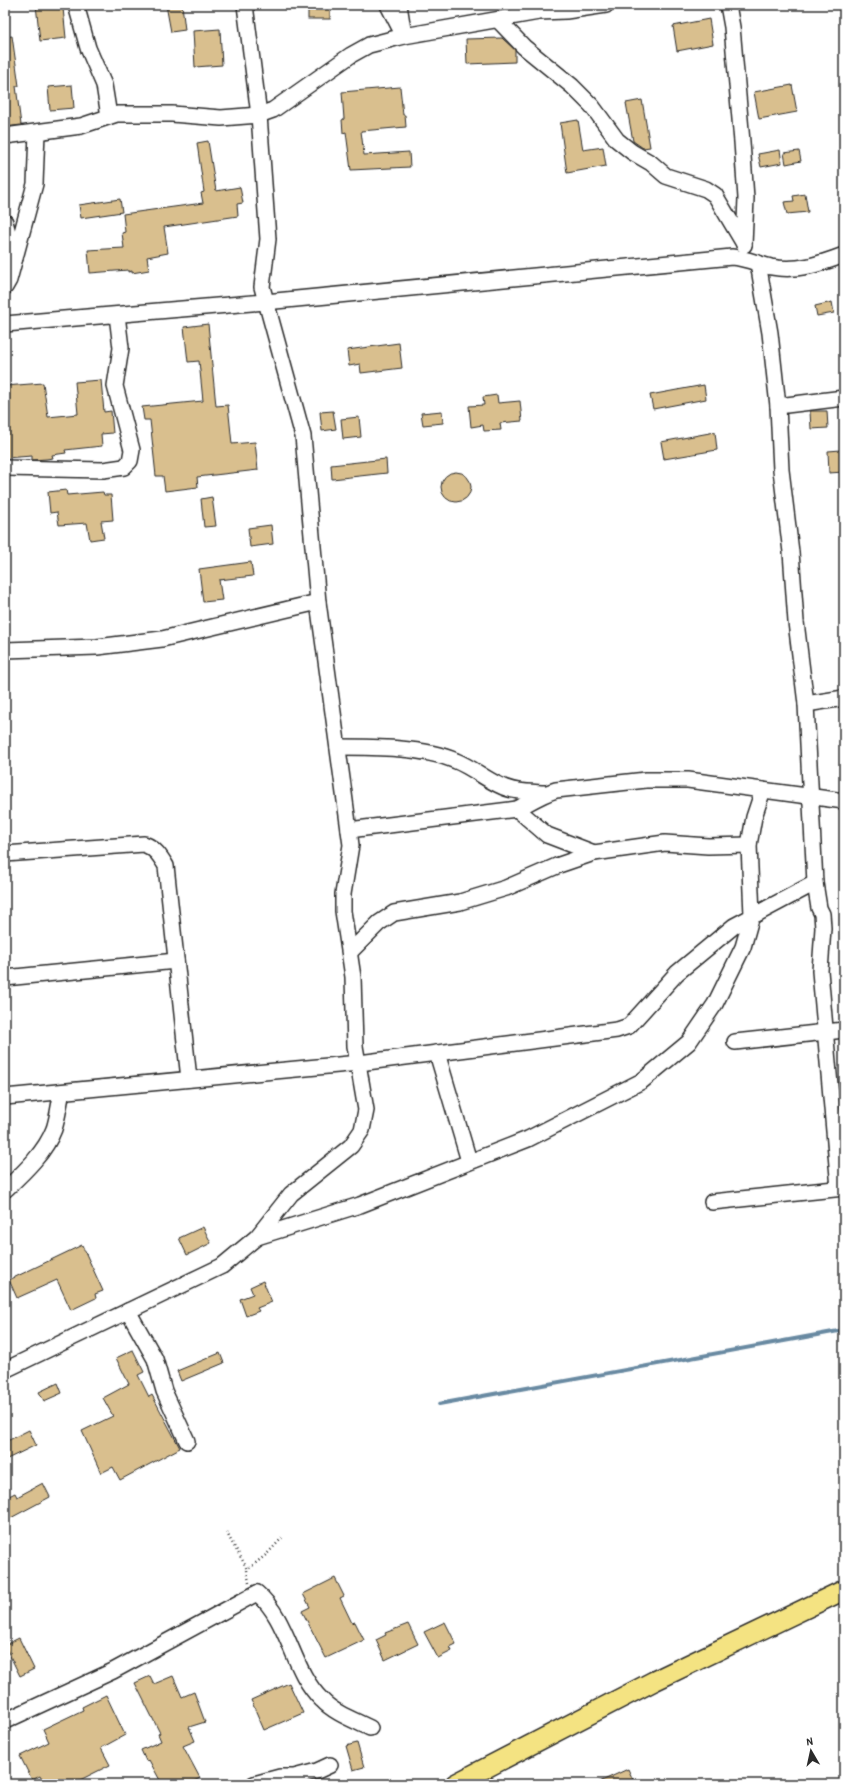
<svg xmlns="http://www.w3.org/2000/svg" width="849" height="1789" viewBox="0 0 849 1789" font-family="'Patrick Hand',sans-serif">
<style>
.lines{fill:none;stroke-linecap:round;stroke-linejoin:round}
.stream{stroke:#698aa2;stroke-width:4}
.building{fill:#d9bf8e;stroke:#2b2b2b}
.minor-casing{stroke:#2b2b2b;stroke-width:18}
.major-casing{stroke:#2b2b2b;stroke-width:22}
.path{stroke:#2b2b2b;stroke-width:2.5;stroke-dasharray:1 3;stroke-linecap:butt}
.minor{stroke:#fff;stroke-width:15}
.major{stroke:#f4e382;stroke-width:19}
</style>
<rect width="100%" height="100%" fill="#fff"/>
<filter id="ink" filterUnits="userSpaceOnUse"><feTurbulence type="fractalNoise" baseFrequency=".025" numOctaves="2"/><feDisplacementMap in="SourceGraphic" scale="8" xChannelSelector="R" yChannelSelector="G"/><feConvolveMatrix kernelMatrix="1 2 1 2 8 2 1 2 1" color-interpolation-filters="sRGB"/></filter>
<g filter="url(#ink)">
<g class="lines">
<polyline class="stream" points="439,1404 844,1330"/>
</g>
<g class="building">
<polygon points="36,5 58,5 58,8 63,8 66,38 40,41"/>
<polygon points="166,5 182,5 185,30 171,32"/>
<rect x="308" y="5" width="22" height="14"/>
<polygon points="709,19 713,44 677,51 673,26"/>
<polygon points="220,29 222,65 195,67 193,31"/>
<polygon points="12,36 19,86 16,86 21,125 5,127 5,37"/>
<polygon points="502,38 515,50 515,62 467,64 466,39"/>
<polygon points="72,85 74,108 50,110 48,87"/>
<polygon points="792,85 797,112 759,119 754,92"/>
<polygon points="400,87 403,115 405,115 406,127 361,131 364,155 409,152 410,167 351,170 346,132 343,133 342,120 344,119 342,92"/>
<polygon points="642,100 650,147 643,148 633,141 626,103"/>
<polygon points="578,120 583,150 603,147 606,166 567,173 560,123"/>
<polygon points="208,141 216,191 240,187 243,203 237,204 238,216 164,227 168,253 147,257 149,270 132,273 132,271 128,272 128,270 90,273 88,250 124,248 122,233 125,232 123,214 203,203 201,193 204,192 197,143"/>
<polygon points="780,150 782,163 761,167 758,154"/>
<polygon points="799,151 801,161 786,164 784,153"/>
<polygon points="805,194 808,212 787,214 784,202 794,201 793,196"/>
<polygon points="120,199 122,212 81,218 79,205"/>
<polygon points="832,302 834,313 817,316 815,306"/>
<polygon points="208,324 216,406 228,405 232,444 255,442 258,470 197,477 198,487 165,491 163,476 156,476 150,420 144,420 142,407 203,401 199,361 188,362 184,327"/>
<polygon points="399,343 402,368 361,373 360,364 349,366 347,350"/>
<polygon points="101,380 104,412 111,411 113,433 101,434 102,446 65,450 66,453 52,455 53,458 46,459 32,460 32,456 5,458 5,386 43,383 48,417 78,414 75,382"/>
<polygon points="704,385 706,399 653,409 650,395"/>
<polygon points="497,395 498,403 520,401 522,421 500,423 501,430 484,431 483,425 471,427 469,406 484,405 483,397"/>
<polygon points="333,411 336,429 322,431 320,412"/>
<polygon points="442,411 443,423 423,425 421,413"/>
<polygon points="810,411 827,411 828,428 811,429"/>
<polygon points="359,417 361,437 343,439 341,419"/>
<polygon points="715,432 717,450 664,459 661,442"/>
<polygon points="841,450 842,459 844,459 844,472 829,473 828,451"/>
<polygon points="386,459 387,473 332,479 331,465"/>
<circle cx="456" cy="487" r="15"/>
<polygon points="66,490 67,495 103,492 104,495 111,495 113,520 101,521 104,538 90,540 87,523 59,525 57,512 50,513 48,492"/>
<polygon points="212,497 216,526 204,527 201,499"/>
<polygon points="271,525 273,544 250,547 248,528"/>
<polygon points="251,562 253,576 219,580 222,600 203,602 199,569"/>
<polygon points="203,1227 211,1243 187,1255 179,1238"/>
<polygon points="82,1245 103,1291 95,1294 96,1298 71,1310 57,1280 17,1298 9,1280"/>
<polygon points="263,1281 272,1302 257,1308 259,1311 246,1316 240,1299 253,1294 250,1287"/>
<polygon points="133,1350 144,1372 138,1375 149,1397 152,1395 180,1448 120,1480 113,1467 101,1473 82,1431 113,1416 103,1398 129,1384 116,1358"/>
<polygon points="220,1353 224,1363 181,1381 177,1371"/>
<polygon points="58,1383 62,1393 44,1401 39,1392"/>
<polygon points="29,1430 36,1445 5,1460 5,1442"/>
<polygon points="43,1483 50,1497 5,1521 5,1498 15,1493 17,1497"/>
<polygon points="335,1578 344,1596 340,1598 352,1623 355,1622 364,1640 326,1658 302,1611 310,1607 303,1594"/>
<polygon points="445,1622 456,1644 450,1647 452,1651 438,1658 424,1632"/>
<polygon points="408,1624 418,1644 385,1660 376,1640 386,1635 385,1633"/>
<polygon points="19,1638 34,1669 20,1676 5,1646 5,1645"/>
<polygon points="150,1676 154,1684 173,1676 182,1697 194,1692 205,1722 189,1727 195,1741 183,1746 200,1778 188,1784 162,1784 149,1760 146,1761 141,1750 161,1741 158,1734 160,1733 135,1683"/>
<polygon points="289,1683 303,1713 264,1730 251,1700"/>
<polygon points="106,1695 125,1735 101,1748 110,1765 72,1784 44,1784 40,1776 32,1780 20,1756 49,1742 43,1729 83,1710 82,1707"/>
<polygon points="357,1743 364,1767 353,1770 346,1746"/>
<polygon points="628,1769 635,1784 595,1784"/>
</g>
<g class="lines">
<defs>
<g id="minor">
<polyline points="76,5 88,48 104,85 109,116"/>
<polyline points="388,5 404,36 399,5"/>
<polyline points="728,5 732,27 742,142 746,198 744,245"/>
<polyline points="498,20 524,47 572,86 592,106 617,140 632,152 651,163 666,176 706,189 715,195 744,244"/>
<polyline points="5,136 81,126 117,114 172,114 221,118 259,115 273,110 351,55 369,45 404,36 539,12 566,11 606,5"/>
<polyline points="5,222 15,258"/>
<polyline points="758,263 770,333 778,406 781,470 791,552 796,622 806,704 815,883 819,908 822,914 823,928 820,971 839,1188"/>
<polyline points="5,287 9,280 35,184 37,132"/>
<path d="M5,324L265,302L732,257C746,258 758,264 771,267C797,272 820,264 844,255"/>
<polyline points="778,406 844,398"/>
<polyline points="5,468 103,470 124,467 130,461 132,450 115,386 121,348 117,315"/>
<polyline points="5,650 97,647 162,639 318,602"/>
<polyline points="806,704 844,698"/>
<path d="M338,747C372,747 425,747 456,761C471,767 484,778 499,785C512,792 529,792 544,793"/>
<polyline points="517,809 547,835 594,853"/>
<path d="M349,830L517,809C530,802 542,794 556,790L646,780H688L844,801"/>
<path d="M5,854L144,844C155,848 160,856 166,866L189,1079"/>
<polyline points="350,952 379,923 394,913 460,902 506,888 559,865 594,853 665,843 708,846 749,845"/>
<polyline points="5,978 176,961"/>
<polyline points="735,1042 844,1030"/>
<polyline points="437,1053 469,1161"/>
<polyline points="5,1097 359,1063 617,1030 629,1026 677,973 734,926 815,883"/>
<path d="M5,1190C23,1173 45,1153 54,1129C58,1117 59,1104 62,1092"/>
<polyline points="712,1202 844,1188"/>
<polyline points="257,1237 360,1205 528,1139 642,1081 689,1042 715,1004 743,947 752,915 749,845 754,817 763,790"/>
<polyline points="128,1311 155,1359 164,1391 187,1441"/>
<polyline points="5,1370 222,1266 257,1237 291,1194 351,1146 362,1130 366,1110 355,1046 353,977 343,911 343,894 351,845 318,602 303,436 262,287 268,239 259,115 245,5"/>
<path d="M5,1721L113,1671L257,1593C290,1621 291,1670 322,1700C334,1713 354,1720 370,1728"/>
<polyline points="254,1784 280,1777 294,1777 317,1771 330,1765"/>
</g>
<polyline id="major" points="455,1784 654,1681 844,1590"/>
</defs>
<use href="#minor" class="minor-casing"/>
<use href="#major" class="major-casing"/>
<g class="path">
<path d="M227,1532C232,1546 242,1556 247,1570"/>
<polyline points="249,1583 247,1570 267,1554 282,1538"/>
</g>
<use href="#minor" class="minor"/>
<use href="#major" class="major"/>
</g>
</g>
<rect width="849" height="1789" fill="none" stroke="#fff" stroke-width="20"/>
<rect x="10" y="10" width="829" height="1769" fill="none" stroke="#2b2b2b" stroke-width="1.5" filter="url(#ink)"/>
<g transform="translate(811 1751) rotate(351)" stroke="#ffffff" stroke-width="3" paint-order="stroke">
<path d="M0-3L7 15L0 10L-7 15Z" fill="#2b2b2b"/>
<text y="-6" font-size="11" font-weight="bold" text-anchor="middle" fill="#2b2b2b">N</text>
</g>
</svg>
